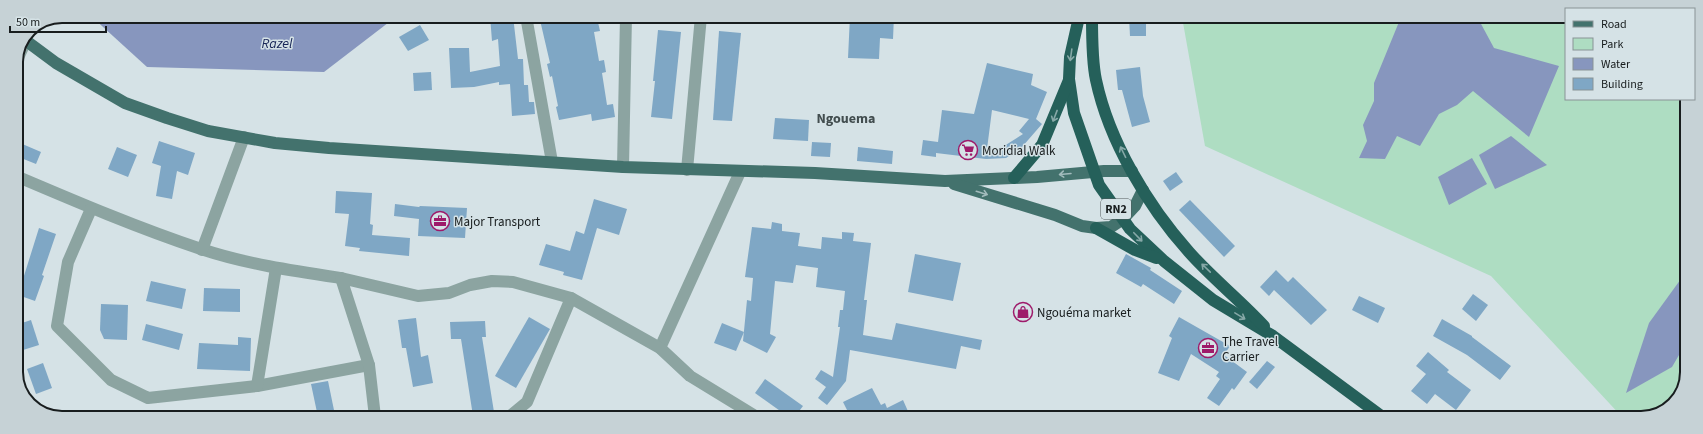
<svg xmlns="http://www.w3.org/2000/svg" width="1703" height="434" viewBox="0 0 1703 434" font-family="'Source Sans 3',sans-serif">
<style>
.green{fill:#aeddc2}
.water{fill:#8796be}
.building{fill:#7fa7c5;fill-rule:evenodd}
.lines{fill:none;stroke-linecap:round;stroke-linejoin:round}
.minor{stroke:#8ca4a1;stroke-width:12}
.major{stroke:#43726d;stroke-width:12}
.highway{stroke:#25605a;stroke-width:12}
.oneway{stroke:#86a8a7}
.oneway2{stroke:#a2bbbc}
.labels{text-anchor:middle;stroke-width:3;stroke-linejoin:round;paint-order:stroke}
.shield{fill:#d5e2e6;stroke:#51585a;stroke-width:1}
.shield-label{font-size:12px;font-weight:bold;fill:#181d1e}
.poi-label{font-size:13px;fill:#181d1e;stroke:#d5e2e6;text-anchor:start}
.water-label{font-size:14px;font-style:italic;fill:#172556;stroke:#d5e2e6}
.neighbourhood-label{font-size:14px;font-weight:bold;fill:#424d4f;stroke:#d5e2e6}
.rim{fill:none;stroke:#181d1e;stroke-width:2}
</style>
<rect width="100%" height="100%" fill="#d5e2e6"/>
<polygon class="green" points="1182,17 1566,17 1566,99 1687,99 1686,381 1669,408 1641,418 1623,418 1491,276 1205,146"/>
<g class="water">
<polygon points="91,16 397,16 324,72 147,67"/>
<polygon points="1401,17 1481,17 1480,22 1494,48 1559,66 1529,137 1473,91 1457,105 1439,114 1420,146 1397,136 1385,159 1359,158 1367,141 1363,125 1374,101 1374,83"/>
<polygon points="1511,136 1547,165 1495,189 1479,155"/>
<polygon points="1472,158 1487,184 1449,205 1438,177"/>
<polygon points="1686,272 1686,343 1672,367 1626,393 1649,323"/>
</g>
<g class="building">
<polygon points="490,16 513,16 518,59 523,59 524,85 528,85 529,102 534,102 535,114 512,116 510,84 499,85 499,82 474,87 451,88 449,48 469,48 470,72 500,66 498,39 492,41"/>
<polygon points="542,16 592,16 592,19 597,18 600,31 594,32 599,61 604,60 606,72 602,73 607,105 613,104 615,117 592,121 591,114 559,120 556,107 558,106 552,76 550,77 547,64 550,63 540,20 542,20"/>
<polygon points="850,16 894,16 893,39 880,38 879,59 848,58"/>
<polygon points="1129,17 1146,17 1146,36 1130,36"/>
<polygon points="420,25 429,40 408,51 399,37"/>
<polygon points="658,30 681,32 672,119 651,117 655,81 653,81"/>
<polygon points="719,31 741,33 732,121 713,120"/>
<path d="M987,63L1033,74L1031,85L1047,92L1036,119L1042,124L1022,147L1006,158L986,159L936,153V157L921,155L923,140L938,142L942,110L974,114ZM992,110L1029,119L1019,131L1023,134L1001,148L987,149Z"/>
<polygon points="1140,67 1143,96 1150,122 1132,127 1122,90 1118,90 1116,70"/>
<polygon points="431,72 432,90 414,91 413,73"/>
<polygon points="775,118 809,120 808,141 773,139"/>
<polygon points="159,141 195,153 188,175 177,171 172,199 156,196 161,166 152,163"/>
<polygon points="812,142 831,143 830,157 811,156"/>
<polygon points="20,143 41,152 36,164 16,156"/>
<polygon points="117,147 137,155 128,177 108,169"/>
<polygon points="858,147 893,151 892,164 857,161"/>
<polygon points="1176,172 1183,182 1170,191 1163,181"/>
<polygon points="336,191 372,193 370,224 373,225 372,235 410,238 409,256 359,251 360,248 345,246 349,214 335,213"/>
<polygon points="594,199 627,209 619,235 597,228 582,280 563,275 564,272 539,265 546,244 570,251 576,231 584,234"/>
<polygon points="1190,200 1235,246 1224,257 1179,210"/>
<polygon points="395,204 419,207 420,206 467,208 465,238 418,236 419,219 394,216"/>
<polygon points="772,222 782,224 782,231 800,233 798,246 821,249 822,237 842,239 842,232 854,233 853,241 871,243 864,300 867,300 863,335 892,340 896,323 982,340 980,350 961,346 956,369 850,350 846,381 827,405 818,398 826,387 815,379 821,370 833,377 840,327 838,327 840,310 843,310 845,291 816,287 818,268 796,265 793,283 775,281 770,334 776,337 767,353 743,341 747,300 751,301 753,278 745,277 752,227 771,229"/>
<polygon points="39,228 56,234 42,275 44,276 35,301 18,295"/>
<polygon points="915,254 961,263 953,301 908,292"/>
<polygon points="1126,254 1151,268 1150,270 1182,291 1174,304 1143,284 1141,287 1116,273"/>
<polygon points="1276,270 1288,282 1293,277 1327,310 1311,325 1274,290 1269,296 1260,287"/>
<polygon points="151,281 186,289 182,309 146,301"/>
<polygon points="204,288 240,289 240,312 203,311"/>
<polygon points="1473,294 1488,305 1476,321 1462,309"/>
<polygon points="1359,296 1385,308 1378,323 1352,310"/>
<polygon points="101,304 128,305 127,340 104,339 100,330"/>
<polygon points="529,317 550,329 516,388 495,376"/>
<polygon points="1179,317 1230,346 1224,355 1247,372 1234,390 1232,388 1219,406 1207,398 1220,379 1216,376 1219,372 1191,354 1179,381 1158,373 1172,338 1169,336"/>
<polygon points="416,318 421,357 428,355 433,383 413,387 406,348 402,348 398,320"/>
<polygon points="1442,319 1472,336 1472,337 1511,366 1500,380 1467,355 1433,336"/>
<polygon points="31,320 39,345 23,350 16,325"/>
<polygon points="485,321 486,337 482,337 494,412 473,416 461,339 451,339 450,322"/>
<polygon points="722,323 744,332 736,351 714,343"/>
<polygon points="146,324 183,334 179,350 142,340"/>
<polygon points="238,337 251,338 250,371 197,369 199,343 238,345"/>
<polygon points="1428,352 1449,370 1447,372 1471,390 1456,410 1435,394 1427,404 1411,391 1426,374 1416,366"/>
<polygon points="1267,361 1275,367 1257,389 1249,382"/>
<polygon points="43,363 52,388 36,394 27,369"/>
<polygon points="765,379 803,406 794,418 790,418 755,393"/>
<polygon points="328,381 335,415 318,417 311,384"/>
<polygon points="872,388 881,405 885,403 887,408 903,400 911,418 851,418 843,402"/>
</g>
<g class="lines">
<g class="minor">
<polyline points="526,16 552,162"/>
<polyline points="16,62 26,41"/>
<polyline points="623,167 626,16"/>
<polyline points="687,170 701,16"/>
<path d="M16,176C77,202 138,228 201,249C246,264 294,271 341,278"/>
<polyline points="91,209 68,262 57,326 111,380 148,398 257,386 369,365"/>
<polyline points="202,250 244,137"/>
<polyline points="660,348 740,172"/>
<polyline points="257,386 276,268"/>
<polyline points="375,417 369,365 341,278 418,296 449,293 470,285 492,281 513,282 571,298 660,348 690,376 757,417"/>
<polyline points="509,417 527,402 571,298"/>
</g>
<g class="major">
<polyline points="25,40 56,63 125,103 167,118 208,131 275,143 329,148 623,167 815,173 945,181 1037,177 1104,171 1132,171"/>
<polyline points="954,184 1055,215 1082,226 1096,228 1111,227 1123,219 1135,206 1143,190"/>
</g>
<g class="highway">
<polyline points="1079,17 1070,57 1069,79 1074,113 1099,185 1130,229 1164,261 1213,300 1273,336 1384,418"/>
<path d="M1092,17C1092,35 1092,62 1096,80C1109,141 1147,205 1189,252C1212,278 1240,300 1264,326"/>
<polyline points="1014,178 1042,145 1069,80"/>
<polyline points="1096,228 1135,250 1156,258"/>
</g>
</g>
<defs><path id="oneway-shaft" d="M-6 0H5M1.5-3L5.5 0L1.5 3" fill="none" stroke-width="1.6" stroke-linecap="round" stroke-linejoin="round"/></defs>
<g class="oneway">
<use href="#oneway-shaft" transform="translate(1071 55) rotate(98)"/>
<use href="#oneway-shaft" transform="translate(1055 116) rotate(111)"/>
<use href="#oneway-shaft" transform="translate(1123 152) rotate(-116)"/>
<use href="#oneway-shaft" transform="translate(1138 237) rotate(46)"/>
<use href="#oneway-shaft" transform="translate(1206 268) rotate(-136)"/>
<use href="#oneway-shaft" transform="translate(1240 316) rotate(31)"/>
</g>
<g class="oneway2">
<use href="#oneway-shaft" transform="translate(1065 174) rotate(175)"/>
<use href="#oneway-shaft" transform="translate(982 193) rotate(17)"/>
</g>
<defs>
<symbol id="supermarket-ring" viewBox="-11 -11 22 22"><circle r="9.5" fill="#d5e2e6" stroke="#9e1a6a" stroke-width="1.5"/><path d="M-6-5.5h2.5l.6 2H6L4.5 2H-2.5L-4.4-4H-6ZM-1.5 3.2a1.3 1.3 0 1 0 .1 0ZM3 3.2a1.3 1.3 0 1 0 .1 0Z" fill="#9e1a6a"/></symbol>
<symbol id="office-ring" viewBox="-11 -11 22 22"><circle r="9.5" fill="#d5e2e6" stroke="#9e1a6a" stroke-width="1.5"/><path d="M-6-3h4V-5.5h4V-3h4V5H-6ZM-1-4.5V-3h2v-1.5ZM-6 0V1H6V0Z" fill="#9e1a6a"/></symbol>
<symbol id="shop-ring" viewBox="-11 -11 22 22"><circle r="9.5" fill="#d5e2e6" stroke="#9e1a6a" stroke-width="1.5"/><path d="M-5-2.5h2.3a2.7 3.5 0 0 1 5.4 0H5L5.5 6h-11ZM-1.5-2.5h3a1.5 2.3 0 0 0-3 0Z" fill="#9e1a6a"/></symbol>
</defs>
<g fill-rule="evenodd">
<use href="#supermarket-ring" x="957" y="139" width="22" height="22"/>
<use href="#office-ring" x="429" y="210" width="22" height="22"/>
<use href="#shop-ring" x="1012" y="301" width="22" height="22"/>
<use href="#office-ring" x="1197" y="337" width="22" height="22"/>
</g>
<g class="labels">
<rect class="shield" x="1101" y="199" width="30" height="20" rx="3"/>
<g class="shield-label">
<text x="1116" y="213">RN2</text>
</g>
<g class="poi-label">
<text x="982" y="155">Moridial Walk</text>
<text x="454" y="226">Major Transport</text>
<text x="1037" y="317">Ngouéma market</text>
<text x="1222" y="346">The Travel<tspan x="1222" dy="15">Carrier</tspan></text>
</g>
<g class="water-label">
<text x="277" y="48">Razel</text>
</g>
<g class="neighbourhood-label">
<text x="846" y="123">Ngouema</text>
</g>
</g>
<path d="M0 0H1703V434H0ZM62 23H1641A39 39 0 0 1 1680 62V372A39 39 0 0 1 1641 411H62A39 39 0 0 1 23 372V62A39 39 0 0 1 62 23Z" fill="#c6d2d6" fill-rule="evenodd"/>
<path class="rim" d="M62 23H1641A39 39 0 0 1 1680 62V372A39 39 0 0 1 1641 411H62A39 39 0 0 1 23 372V62A39 39 0 0 1 62 23Z"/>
<rect x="1565" y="8" width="130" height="92" fill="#d5e2e6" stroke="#899396"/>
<rect x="1573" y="21" width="20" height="6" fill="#43726d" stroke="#899396"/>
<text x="1601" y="28" font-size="12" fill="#181d1e">Road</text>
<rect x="1573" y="38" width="20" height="12" fill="#aeddc2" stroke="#899396"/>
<text x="1601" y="48" font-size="12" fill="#181d1e">Park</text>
<rect x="1573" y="58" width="20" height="12" fill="#8796be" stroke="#899396"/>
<text x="1601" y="68" font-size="12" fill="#181d1e">Water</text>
<rect x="1573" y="78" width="20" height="12" fill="#7fa7c5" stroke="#899396"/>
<text x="1601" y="88" font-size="12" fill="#181d1e">Building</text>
<path d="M10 26v6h96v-6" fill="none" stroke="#181d1e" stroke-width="2"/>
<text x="16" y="26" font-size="12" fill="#181d1e" stroke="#d5e2e6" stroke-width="3" paint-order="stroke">50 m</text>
</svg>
